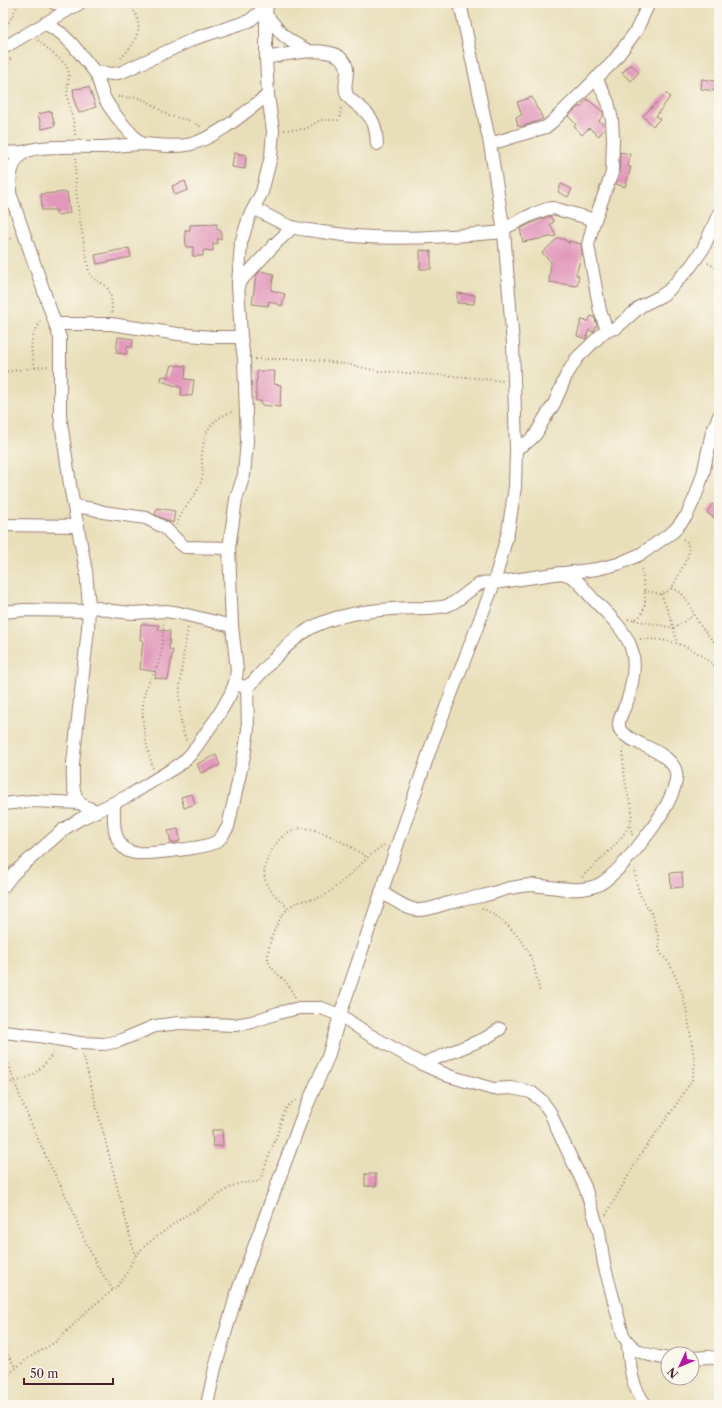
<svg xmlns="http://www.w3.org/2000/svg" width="722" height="1408" viewBox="0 0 722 1408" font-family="'Libre Caslon Text',serif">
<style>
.building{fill:#e298bb}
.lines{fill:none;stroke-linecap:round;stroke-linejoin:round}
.minor-casing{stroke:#997f72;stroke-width:14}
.path{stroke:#997f72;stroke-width:2;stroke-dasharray:1 3;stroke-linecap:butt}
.minor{stroke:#fff;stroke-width:12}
</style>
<rect width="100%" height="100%" fill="#fbf7ec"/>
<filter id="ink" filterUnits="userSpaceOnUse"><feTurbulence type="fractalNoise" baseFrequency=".025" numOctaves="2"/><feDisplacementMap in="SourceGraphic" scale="8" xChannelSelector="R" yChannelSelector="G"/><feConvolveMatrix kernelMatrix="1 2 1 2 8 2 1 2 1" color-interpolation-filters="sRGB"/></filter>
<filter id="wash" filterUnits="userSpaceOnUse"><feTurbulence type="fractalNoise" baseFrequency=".012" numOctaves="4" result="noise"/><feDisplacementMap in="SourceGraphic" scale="16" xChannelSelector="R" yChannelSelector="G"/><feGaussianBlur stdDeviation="0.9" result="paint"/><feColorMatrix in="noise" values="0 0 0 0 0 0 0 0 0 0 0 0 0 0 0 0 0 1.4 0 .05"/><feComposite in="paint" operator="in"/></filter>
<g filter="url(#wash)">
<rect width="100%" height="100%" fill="#e8dfba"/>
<g id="blocks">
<g class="building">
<polygon points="631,64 639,72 631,81 622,73"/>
<polygon points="702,79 716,81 715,91 701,89"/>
<polygon points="89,87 96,107 79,113 75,103 73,89"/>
<polygon points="666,93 670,97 656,116 660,119 653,126 643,116"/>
<polygon points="532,97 537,109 538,109 543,119 524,126 518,126 516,117 522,115 517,102"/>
<polygon points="587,99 603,112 603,115 599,121 605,126 605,128 599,136 589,128 582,135 574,126 576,124 568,116 579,106 580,108"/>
<polygon points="51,111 55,126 42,129 38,114"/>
<polygon points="620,152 630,154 628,167 631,167 625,187 616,184 619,173"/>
<polygon points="234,153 246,155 245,169 232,167"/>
<polygon points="185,181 188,190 175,195 172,186"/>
<polygon points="561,184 572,189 568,197 558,192"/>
<polygon points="67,192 70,213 57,215 56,210 42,210 41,194"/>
<polygon points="550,216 554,222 550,224 556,236 523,242 520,229 536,221"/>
<polygon points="217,224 217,230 221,230 221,239 217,239 217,244 213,244 213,251 205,250 203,251 203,256 193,256 193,247 186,247 185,230 190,230 190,225"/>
<polygon points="558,238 566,240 569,244 569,241 581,244 582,252 576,275 579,276 577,286 549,282 551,262 542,253"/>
<polygon points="129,248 131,257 97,264 95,255"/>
<polygon points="420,250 431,251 431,269 420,269"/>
<polygon points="260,271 274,274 271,290 285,294 282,306 269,301 268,306 252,304 256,276"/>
<polygon points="457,293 475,295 474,304 457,303"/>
<polygon points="591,316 594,317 597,325 594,331 593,332 589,330 586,339 577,336 581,320 588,321"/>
<polygon points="118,337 133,339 132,347 127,347 127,354 116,353"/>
<polygon points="172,365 186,366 185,379 194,380 192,396 181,395 182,388 161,381 162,376 168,377"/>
<polygon points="257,371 275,371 274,384 281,385 280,407 261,405 261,401 256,401 256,380 257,380"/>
<polygon points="712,504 719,508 719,521 707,513"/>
<polygon points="157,508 175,511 173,523 155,515"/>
<polygon points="141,624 159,625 158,630 170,631 169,650 173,650 168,680 155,678 156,672 140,669 143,640 140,640"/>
<polygon points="216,755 220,765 201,773 197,764"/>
<polygon points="192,794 195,804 184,808 181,797"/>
<polygon points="178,829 180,841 171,843 168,831"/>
<polygon points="682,872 683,887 671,888 670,873"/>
<polygon points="212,1130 222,1130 223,1146 213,1146"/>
<rect x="365" y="1174" width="11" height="12"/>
</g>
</g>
</g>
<g filter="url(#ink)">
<use href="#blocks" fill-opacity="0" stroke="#997f72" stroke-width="1"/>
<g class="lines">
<defs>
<g id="minor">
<polyline points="54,3 77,5"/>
<path d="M45,23L62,34L73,45L95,72C100,80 100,90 105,99C114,116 128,130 141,144"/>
<polyline points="3,48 80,3"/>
<path d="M266,58C284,55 336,41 346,65C350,74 342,85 347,95C350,100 356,104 360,107C374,118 376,127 377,144"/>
<path d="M95,72L113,74L122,72L196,38L249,21L260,12C270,16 275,27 282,34C290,42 299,46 309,51"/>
<polyline points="596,78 608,102 612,120 613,139 612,173 593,225 588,245 600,311 607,330"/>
<polyline points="490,144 546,127 552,122 613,62 636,31 649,3"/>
<polyline points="3,153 25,152"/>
<path d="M254,208C266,215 278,222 292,227C301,230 312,230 322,232C382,242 444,237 504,232"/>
<polyline points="503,229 533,214 547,209 553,208 595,220"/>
<polyline points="238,284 276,243 293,227"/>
<polyline points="56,324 111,324 178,334 211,337 241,337"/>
<polyline points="516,449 529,441 536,434 544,419 554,404 566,376 577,358 604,332 607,330 616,328 641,306 661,296 668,291 691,266 703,249 719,213"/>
<polyline points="74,506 94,509 103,512 146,518 165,528 180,543 185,547 229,548"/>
<polyline points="3,525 78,526"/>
<polyline points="564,573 597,569 618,564 641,554 674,531 687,515 696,495 703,474 712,432 719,416"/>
<polyline points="89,606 113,611 133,613 166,611 179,613 232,626"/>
<polyline points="3,612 24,610 89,611"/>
<path d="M235,683C242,687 245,688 252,683C269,664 287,643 309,629C333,615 365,611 392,609C409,607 429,610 446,606C460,602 469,588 482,583C486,582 490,583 494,583L561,573C580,577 583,590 596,602C630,636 642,650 628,699C625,708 618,717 619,726C620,742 665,747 675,769C686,794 622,872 600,884C597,886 592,887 588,888C572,892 549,886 532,885C525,885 517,887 510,888C501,890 492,894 482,896C471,898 460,900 448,903C438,906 429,910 418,910C405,909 392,898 381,892"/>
<path d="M114,803C114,817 112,836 123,847C125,849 129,852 131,852C141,856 203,848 214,843C221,840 224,833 228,827L245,751L248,729L247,687"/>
<polyline points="3,804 32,801 80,803"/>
<path d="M97,811C92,809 84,807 80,803C71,793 73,775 73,763L88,629L89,606L86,571L71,491L60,415V338L10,193C10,178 10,161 25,152C37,145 89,147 106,147C118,146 131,144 143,144C158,145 176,148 191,144C219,136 245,112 268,95"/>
<polyline points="3,887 14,873 64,829 80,819 130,795 182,763 191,754 218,716 230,695 235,683 237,670 232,626 229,548 236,499 244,475 247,441 244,359 241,337 238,284 241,243 249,217 262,192 271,157 273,131 268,95 266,58 266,16 267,3"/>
<path d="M3,1032L39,1036L80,1043L104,1044L119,1041L155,1026L179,1023L235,1025L252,1022L278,1013L299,1008H321L340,1015L368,1034L422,1064L449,1076L493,1089L511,1088L531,1092L542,1101L550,1112L558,1131L571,1158L585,1187L599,1231L604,1264L623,1335C634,1354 648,1355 668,1359"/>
<polyline points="422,1064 484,1039 500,1029"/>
<path d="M628,1345C630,1368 631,1386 646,1405"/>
<polyline points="692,1358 709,1357 719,1359"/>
<polyline points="207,1405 215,1368 237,1293 302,1117 328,1057 340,1015 400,837 433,741 494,583 508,532 515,487 516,449 513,344 504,232 490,144 460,3"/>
</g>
</defs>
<use href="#minor" class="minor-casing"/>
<g class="path">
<polyline points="3,33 19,3"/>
<polyline points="38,40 66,65 69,73 67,96 74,124 75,135"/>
<path d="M121,58C130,49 141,35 138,21C137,15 133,10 131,3"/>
<polyline points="3,74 11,57"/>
<polyline points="118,97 138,98 147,101 169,116 188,120 202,127"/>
<path d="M3,98C12,116 3,123 4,142"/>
<polyline points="284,130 306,129 320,120 338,120 340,117 341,106"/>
<path d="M76,158C73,196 83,234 89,272C93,280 96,280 103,284C112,289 112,304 112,313"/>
<polyline points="3,240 13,238"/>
<polyline points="708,263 719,270"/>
<polyline points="255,359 309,359 352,365 377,371 455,376 503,381"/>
<path d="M35,368C29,346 30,339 42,319"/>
<polyline points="3,372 48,366"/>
<path d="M177,525C181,508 196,498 201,482C204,475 202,468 202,461C201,456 203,450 203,446C207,425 215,418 234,411"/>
<path d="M672,588C690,596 689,607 698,622C704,631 711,639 719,646"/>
<polyline points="644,591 661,594 667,592 672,588 688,556 689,550 687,542 683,539"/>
<polyline points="661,594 671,619 677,642"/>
<path d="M628,619C654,623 643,580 641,567"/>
<polyline points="634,620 674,628 694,615"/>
<path d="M640,639C676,639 691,646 719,669"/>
<path d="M186,740C173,709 183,659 188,626"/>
<path d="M153,768C146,747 138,709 146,689C150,678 158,668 160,657C163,647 162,635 164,623"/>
<polyline points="630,822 632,835"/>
<path d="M582,877C598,860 634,835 632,809C631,803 628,797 627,791C624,776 623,762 623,748"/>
<path d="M288,908C281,900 268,891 265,880C260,861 281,828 302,828C321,828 352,847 368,858"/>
<path d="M482,908C501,917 520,935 529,953C535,966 537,980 540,993"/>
<path d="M295,998C292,992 290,987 286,982C279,974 269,969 268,958C267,943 280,911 294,904C305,898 318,901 328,893C338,885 348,877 356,869C365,860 374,851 384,845"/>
<polyline points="3,1049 23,1105 47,1159 71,1206 79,1228 88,1247 98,1267 113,1290"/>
<polyline points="83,1054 135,1256"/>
<path d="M3,1083C31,1081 39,1072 55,1051"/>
<polyline points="606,1215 640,1155 672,1111 692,1080 695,1064 687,1012 682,993 670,964 661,954 659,949 659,940 653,916 640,895 636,881 635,869"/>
<polyline points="3,1348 16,1368"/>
<polyline points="3,1379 27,1359 57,1341 89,1309 117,1287 125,1276 135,1256 147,1244 183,1217 198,1209 232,1186 241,1183 256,1182 260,1180 279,1129 282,1117 287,1107 296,1099"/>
</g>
<use href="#minor" class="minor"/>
</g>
</g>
<rect width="722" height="1408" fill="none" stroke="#fbf7ec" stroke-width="16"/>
<g transform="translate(680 1366) rotate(226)"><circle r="19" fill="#fbf7ec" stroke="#b4a19f"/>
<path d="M0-3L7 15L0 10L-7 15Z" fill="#b5179e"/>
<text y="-6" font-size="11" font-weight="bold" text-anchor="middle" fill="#4a1f2b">N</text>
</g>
<path d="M24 1378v6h89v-6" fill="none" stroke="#4a1f2b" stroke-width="2"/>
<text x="30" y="1378" font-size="12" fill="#4a1f2b" stroke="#fbf7ec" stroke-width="3" paint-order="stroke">50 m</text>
</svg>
